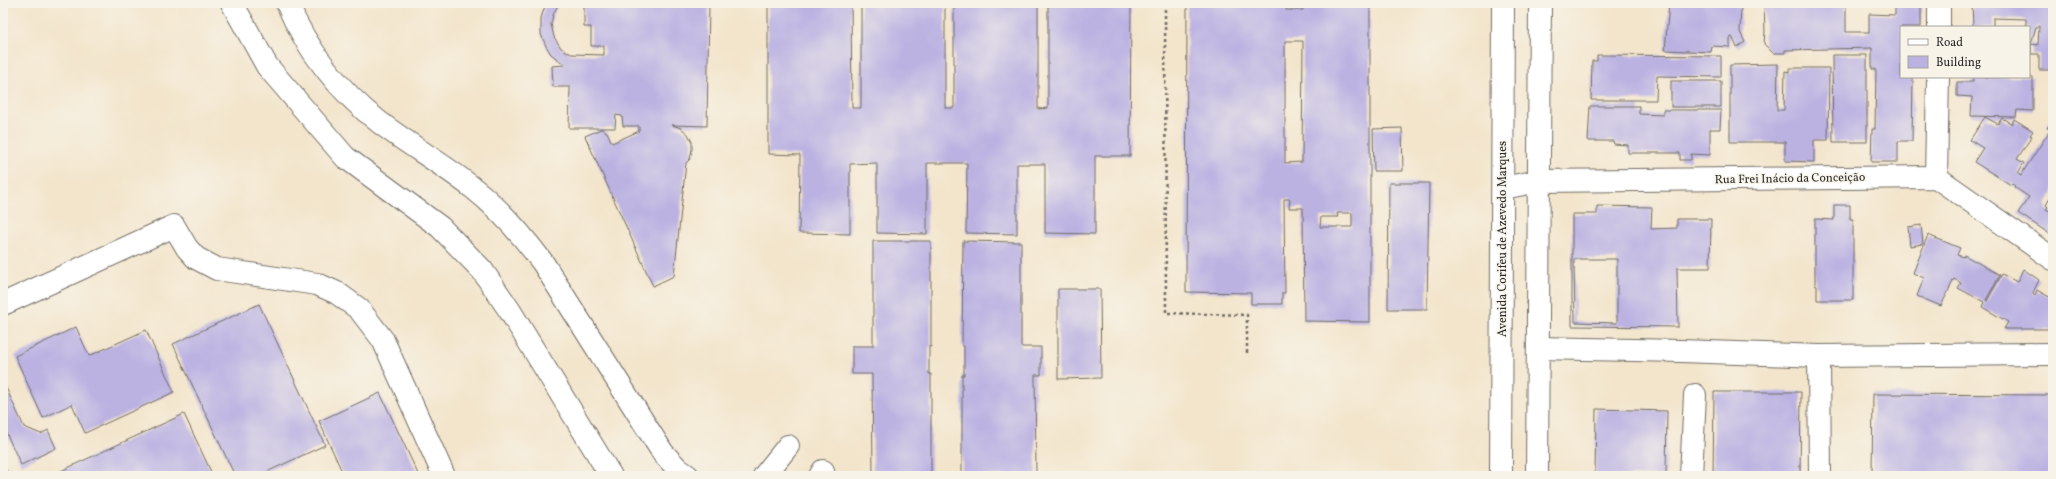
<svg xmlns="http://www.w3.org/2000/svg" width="2056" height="479" viewBox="0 0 2056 479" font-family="Vollkorn,serif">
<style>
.building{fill:#bbb2e2;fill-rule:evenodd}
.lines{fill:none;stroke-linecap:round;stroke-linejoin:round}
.minor-casing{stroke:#716c63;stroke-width:24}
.major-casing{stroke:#716c63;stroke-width:24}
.path{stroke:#716c63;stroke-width:2.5;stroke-dasharray:3 3;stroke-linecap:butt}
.minor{stroke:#fff;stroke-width:22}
.major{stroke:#fff;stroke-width:22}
.labels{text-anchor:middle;stroke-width:3;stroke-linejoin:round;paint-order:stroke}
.street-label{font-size:12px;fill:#2b2b2b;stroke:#f7f3e8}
</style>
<rect width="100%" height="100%" fill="#f7f3e8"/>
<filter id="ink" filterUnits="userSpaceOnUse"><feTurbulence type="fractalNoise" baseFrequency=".025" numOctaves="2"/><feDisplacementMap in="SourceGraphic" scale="8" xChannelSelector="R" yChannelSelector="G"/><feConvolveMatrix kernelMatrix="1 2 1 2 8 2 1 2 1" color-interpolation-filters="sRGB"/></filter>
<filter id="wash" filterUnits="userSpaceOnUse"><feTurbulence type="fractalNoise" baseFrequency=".012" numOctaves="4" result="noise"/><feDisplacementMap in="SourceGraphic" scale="16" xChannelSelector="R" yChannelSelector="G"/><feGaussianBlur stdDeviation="0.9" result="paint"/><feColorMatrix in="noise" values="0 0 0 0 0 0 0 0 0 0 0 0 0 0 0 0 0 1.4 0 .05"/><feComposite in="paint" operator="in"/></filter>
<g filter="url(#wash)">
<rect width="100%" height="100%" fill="#f3e5cc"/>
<g id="blocks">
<g class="building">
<polygon points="546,3 559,3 553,15 551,24 554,37 561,48 571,54 604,55 604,46 591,46 591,27 584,27 584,3 709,3 707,126 672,125 681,128 688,134 692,142 692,149 690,159 686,163 674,276 653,286 585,136 601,129 607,132 612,143 639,131 639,126 623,126 622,116 616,115 615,128 569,128 570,87 553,87 552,66 565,65 551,54 546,46 541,34 541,18"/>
<polygon points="768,3 851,3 852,108 861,108 861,3 945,3 945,108 954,108 954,3 1038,3 1038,109 1048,108 1048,3 1131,3 1130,156 1095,156 1095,234 1045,233 1045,164 1017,164 1017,234 966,233 967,163 927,163 927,234 877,233 877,163 850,164 850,234 799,233 800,155 768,154"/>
<path d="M1187,3H1286V10H1303V3H1370V322L1304,321L1303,208H1289L1290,199H1284L1285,293H1282V304H1251V293L1186,292ZM1285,41H1303L1302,162L1285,163ZM1337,213H1352V227H1320L1321,217H1338Z"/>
<polygon points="1669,3 1846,3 1846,32 1869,32 1869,14 1895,15 1895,4 1914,3 1914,6 1921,7 1921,27 1901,27 1901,77 1913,77 1912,141 1898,141 1898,162 1871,162 1872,129 1875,129 1876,69 1872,69 1872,48 1785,50 1785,53 1773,53 1764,44 1765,31 1764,5 1741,5 1740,32 1745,42 1737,47 1732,37 1730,38 1730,47 1712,46 1711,52 1665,50"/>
<polygon points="1972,3 2053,3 2053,70 2039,70 2039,54 2031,54 2031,44 2038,45 2039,26 2036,27 2030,47 2029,27 2026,27 2026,19 1993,18 1993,27 1971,27 1973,26"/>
<polygon points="1597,55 1721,56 1721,77 1657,76 1656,100 1591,100 1592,61 1597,61"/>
<polygon points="1832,55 1867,55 1867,142 1833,142"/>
<polygon points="1778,64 1777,110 1784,110 1785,71 1789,72 1789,68 1829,68 1828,140 1814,140 1814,162 1785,161 1785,142 1730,142 1730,65"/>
<polygon points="1973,77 2033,77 2033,111 2017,110 2016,117 1971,116 1972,97 1957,96 1957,82 1973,82"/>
<rect x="1671" y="81" width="50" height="26"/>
<polygon points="1590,106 1639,106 1639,114 1663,115 1663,110 1721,110 1720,129 1710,129 1710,155 1691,154 1691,160 1680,160 1680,153 1628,153 1628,145 1614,144 1613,141 1588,141"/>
<polygon points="1985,117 1998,124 2002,118 2012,124 2014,119 2033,131 2030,135 2032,136 2017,159 2024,163 2018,173 2021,175 2049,132 2053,135 2053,193 2046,205 2048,207 2046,209 2053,213 2053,225 2050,230 2053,232 2053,236 2018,213 2029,197 2014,187 2015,186 2012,184 2011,185 1974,162 1983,148 1970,140"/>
<polygon points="2053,119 2053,128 2047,128"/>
<polygon points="1402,128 1403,171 1374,171 1373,129"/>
<polygon points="1389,183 1429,183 1427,309 1388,309"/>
<polygon points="1834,205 1850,205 1850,219 1853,219 1853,300 1817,300 1817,286 1815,285 1815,219 1834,220"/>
<path d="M1597,206L1652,207L1651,229L1677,228V219H1711L1710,268H1677L1678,327L1572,326V214H1597ZM1574,259H1617V323L1575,322Z"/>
<polygon points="1921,225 1923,244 1910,246 1908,227"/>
<polygon points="1928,235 1960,248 1957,255 1964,257 1964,255 2000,275 1986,300 1987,301 2002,274 2017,282 2023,269 2039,280 2033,293 2035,295 2037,290 2053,299 2053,329 2004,329 2008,322 1982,307 1984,302 1958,288 1961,283 1954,279 1941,306 1917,296 1924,278 1913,273"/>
<polygon points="873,241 931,241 931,347 929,346 929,374 931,374 931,476 873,475 872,374 852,374 852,346 873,346"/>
<polygon points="963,241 1021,242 1021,347 1041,347 1041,375 1035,375 1036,476 962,475 962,375 964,375 964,346 962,346"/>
<polygon points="1058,289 1100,289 1101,378 1058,379"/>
<polygon points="259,304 325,445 258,476 235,476 173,344"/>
<polygon points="76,327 89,356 146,330 174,392 85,433 72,404 43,418 15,356"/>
<polygon points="3,381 24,427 41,434 48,430 56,448 21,465 3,426"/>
<polygon points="1714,392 1801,392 1800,476 1713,476"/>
<polygon points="380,393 419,476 344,476 319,421"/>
<polygon points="1873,394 2053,395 2053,476 1872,476"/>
<polygon points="1596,409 1667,411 1666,476 1595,476"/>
<polygon points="184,414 213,476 50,476"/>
<polygon points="3,463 9,476 3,476"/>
</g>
</g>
</g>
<g filter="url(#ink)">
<use href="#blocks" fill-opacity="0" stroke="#716c63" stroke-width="1"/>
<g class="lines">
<defs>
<g id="minor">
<polyline points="232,3 267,66 345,157 440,227 482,270 510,311 611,476"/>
<path d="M287,3C306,49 340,92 379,122C409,145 443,164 473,188C500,209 523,236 543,263L663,453L678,469L688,476"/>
<polyline points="1939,27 1939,3"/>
<polyline points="1936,177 1938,77"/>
<polyline points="1503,188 1539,181 1936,177 2053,259"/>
<polyline points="3,304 174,226 187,248 196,258 217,269 317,284 337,293 359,309 383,340 444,476"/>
<polyline points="1538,348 1681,351 1819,356 2053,354"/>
<polyline points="1819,356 1820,476"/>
<polyline points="764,476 788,446"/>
<polyline points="820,476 823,471"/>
<polyline points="1691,476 1695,395"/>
</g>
<g id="major">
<polyline points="1501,476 1503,3"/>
<polyline points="1537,476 1540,3"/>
</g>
</defs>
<use href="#minor" class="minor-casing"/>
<use href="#major" class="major-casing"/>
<polyline class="path" points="1165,3 1166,313 1247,315 1247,355"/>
<use href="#minor" class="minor"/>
<use href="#major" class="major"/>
</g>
</g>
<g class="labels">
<g class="street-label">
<text transform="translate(1790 178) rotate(-1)" y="4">Rua Frei Inácio da Conceição</text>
<text transform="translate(1502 239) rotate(-90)" y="4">Avenida Corifeu de Azevedo Marques</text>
</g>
</g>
<rect width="2056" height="479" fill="none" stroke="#f7f3e8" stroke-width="16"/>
<rect x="1900" y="26" width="130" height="52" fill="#f7f3e8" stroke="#a5a39c"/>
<rect x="1908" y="39" width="20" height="6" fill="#ffffff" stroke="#a5a39c"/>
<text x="1936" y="46" font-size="12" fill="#2b2b2b">Road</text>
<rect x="1908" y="56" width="20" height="12" fill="#bbb2e2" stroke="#a5a39c"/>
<text x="1936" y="66" font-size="12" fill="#2b2b2b">Building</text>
</svg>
